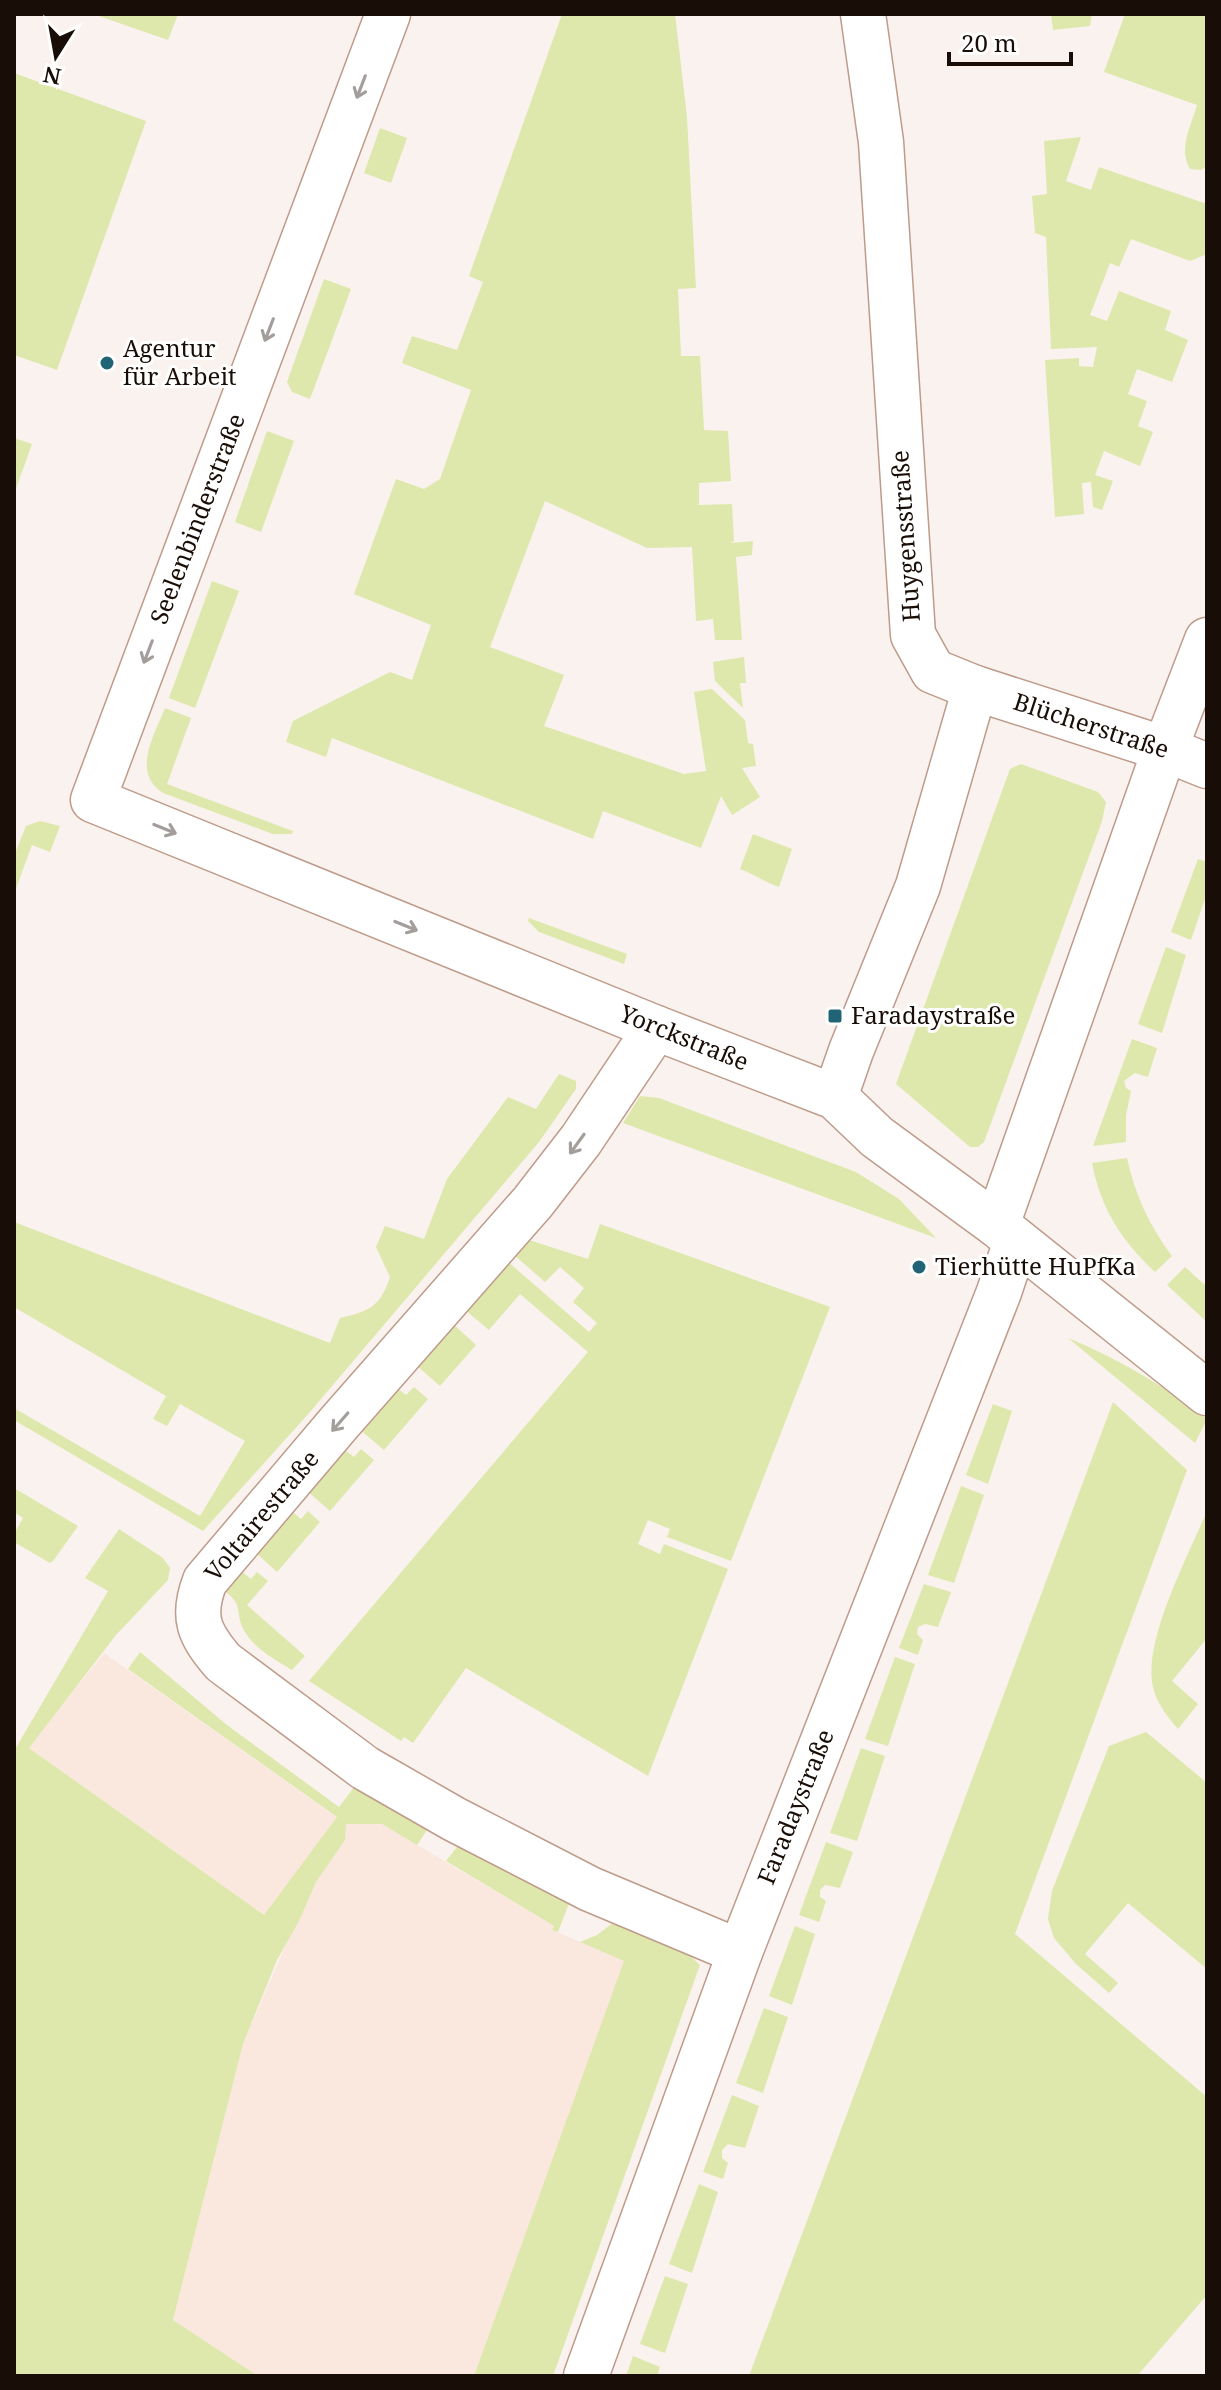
<svg xmlns="http://www.w3.org/2000/svg" width="1221" height="2390" viewBox="0 0 1221 2390" font-family="'Noto Serif',serif">
<style>
.built{fill:#fae8df}
.green{fill:#dee8ac}
.lines{fill:none;stroke-linecap:round;stroke-linejoin:round}
.minor-casing{stroke:#be9b8a;stroke-width:47}
.minor{stroke:#fff;stroke-width:44}
.oneway{stroke:#a39e9c}
.poi-dot{fill:#206476;stroke:#fff;stroke-width:3}
.labels{text-anchor:middle;stroke-width:6;stroke-linejoin:round;paint-order:stroke}
.poi-label{font-size:24px;fill:#190d07;stroke:#fff;text-anchor:start}
.street-label{font-size:24px;fill:#190d07;stroke:#fff}
</style>
<rect width="100%" height="100%" fill="#faf2ee"/>
<polygon class="built" points="104,1653 346,1824 382,1824 554,1926 557,1932 625,1961 474,2376 258,2376 173,2320 243,2044 287,1942 264,1915 28,1747"/>
<g class="green">
<polygon points="93,14 178,14 168,40"/>
<polygon points="562,14 675,14 687,117 696,288 678,289 681,356 700,356 704,430 728,431 731,481 699,483 699,505 732,504 734,541 731,543 753,541 752,555 736,557 742,640 715,640 713,619 696,621 692,547 647,548 545,501 490,647 564,675 544,726 684,774 706,771 694,692 712,689 745,720 748,743 753,744 756,766 742,768 760,797 732,815 721,796 701,848 603,811 593,839 332,738 326,757 286,742 293,721 390,672 412,680 431,625 354,594 396,479 424,489 440,479 471,390 402,363 412,336 457,350 483,282 469,276"/>
<polygon points="1051,14 1092,14 1090,26 1053,30"/>
<path d="M1125,14H1207V166L1201,170L1190,169C1178,148 1191,127 1197,105L1104,72Z"/>
<polygon points="14,73 146,121 57,370 14,355"/>
<polygon points="380,128 407,138 391,183 364,173"/>
<polygon points="1081,137 1066,181 1091,190 1099,167 1207,204 1207,254 1190,261 1131,239 1119,267 1110,263 1090,315 1107,321 1119,291 1171,311 1165,330 1188,340 1172,382 1137,369 1128,394 1147,401 1138,426 1153,432 1140,466 1104,451 1095,475 1113,481 1102,510 1093,507 1091,482 1082,483 1084,514 1055,517 1045,360 1079,358 1079,366 1093,367 1097,347 1051,349 1046,237 1035,233 1032,196 1047,194 1044,141"/>
<polygon points="324,279 351,289 310,399 292,392 287,382"/>
<polygon points="267,431 294,441 261,532 235,522"/>
<polygon points="14,438 32,444 14,494"/>
<polygon points="212,581 239,591 195,708 169,698"/>
<polygon points="744,657 746,683 740,683 743,708 715,681 713,662"/>
<path d="M165,708L191,718L167,784L293,831L292,834H273L163,793C131,772 154,736 165,708Z"/>
<polygon points="1021,764 1098,792 1106,802 1102,821 984,1142 978,1147 970,1147 896,1084 1010,769"/>
<polygon points="40,821 60,826 50,852 32,845 14,894 14,856 26,826"/>
<path d="M753,834L792,849L779,887C764,882 754,874 740,869Z"/>
<polygon points="1198,859 1207,862 1207,893 1191,940 1171,932"/>
<polygon points="529,918 627,954 624,964 539,932 528,921"/>
<polygon points="1166,947 1186,955 1162,1033 1138,1024"/>
<polygon points="1132,1039 1157,1048 1148,1077 1135,1073 1124,1081 1126,1088 1131,1091 1126,1115 1126,1142 1093,1146"/>
<path d="M559,1074L576,1081V1089L539,1142L310,1412L203,1531L14,1420V1408L200,1516L245,1441L180,1404L167,1426L153,1419L166,1396L14,1307V1222L330,1343L340,1318C370,1311 380,1307 390,1277L376,1247L385,1226L424,1239L447,1179L508,1097L536,1109Z"/>
<polygon points="640,1096 659,1098 856,1172 899,1199 936,1238 623,1123"/>
<path d="M1127,1158C1135,1195 1149,1225 1172,1256L1155,1272C1121,1240 1101,1209 1092,1163Z"/>
<polygon points="600,1224 830,1307 731,1561 667,1537 670,1529 648,1520 638,1544 660,1554 664,1544 728,1569 648,1776 466,1668 413,1743 404,1737 401,1741 309,1681 588,1352 520,1294 489,1330 464,1309 507,1261 589,1332 597,1323 573,1302 584,1288 560,1267 545,1282 513,1254 526,1239 588,1259"/>
<polygon points="1185,1267 1207,1287 1207,1322 1167,1285"/>
<polygon points="452,1323 476,1345 440,1386 416,1365"/>
<path d="M1068,1338C1119,1359 1163,1385 1207,1419L1195,1443Z"/>
<polygon points="396,1387 406,1395 414,1387 428,1399 384,1450 359,1429"/>
<polygon points="1113,1402 1187,1470 1015,1934 1207,2097 1207,2295 1137,2376 749,2376"/>
<polygon points="993,1404 1012,1411 988,1484 966,1475"/>
<polygon points="342,1448 354,1457 361,1449 374,1460 330,1511 306,1490"/>
<polygon points="961,1486 984,1495 954,1583 928,1575"/>
<polygon points="14,1488 78,1526 53,1561 50,1563 14,1542 14,1534 23,1518 14,1512"/>
<polygon points="289,1509 301,1519 308,1511 320,1522 277,1572 253,1550"/>
<path d="M1207,1511V1638L1172,1681L1198,1704L1178,1729C1167,1716 1157,1704 1153,1687C1142,1642 1189,1554 1207,1511Z"/>
<polygon points="119,1529 163,1558 170,1568 168,1580 116,1635 29,1748 264,1915 337,1817 128,1669 140,1652 227,1725 339,1807 358,1782 429,1827 417,1845 382,1824 346,1824 345,1840 316,1882 299,1921 277,1960 243,2044 173,2320 258,2376 14,2376 14,1751 108,1591 85,1578"/>
<path d="M238,1568L251,1579L257,1572L268,1581L247,1605L305,1656L292,1670C276,1660 255,1649 245,1632C234,1614 245,1607 226,1592Z"/>
<polygon points="924,1584 951,1592 938,1627 925,1624 918,1627 917,1634 923,1640 918,1655 899,1648"/>
<polygon points="895,1657 915,1664 888,1746 865,1739"/>
<polygon points="1146,1732 1207,1783 1207,1969 1128,1903 1085,1954 1118,1983 1109,1993 1076,1964 1054,1938 1048,1919 1052,1891 1109,1746"/>
<polygon points="861,1748 885,1756 857,1841 830,1833"/>
<polygon points="826,1842 853,1852 840,1888 825,1885 820,1890 820,1897 826,1901 819,1922 799,1915"/>
<polygon points="460,1843 570,1901 558,1932 552,1930 554,1926 446,1861"/>
<polygon points="614,1922 685,1951 700,1965 553,2376 474,2376 624,1961 580,1942 597,1935"/>
<polygon points="795,1926 815,1934 792,2005 769,1996"/>
<polygon points="764,2008 788,2017 763,2093 736,2083"/>
<polygon points="732,2095 759,2106 745,2148 728,2144 722,2150 722,2158 728,2163 723,2179 703,2172"/>
<polygon points="699,2184 718,2192 692,2273 669,2264"/>
<polygon points="665,2276 688,2284 665,2353 640,2344"/>
<polygon points="633,2356 660,2367 657,2376 626,2376"/>
</g>
<g class="lines">
<defs>
<g id="minor">
<polyline points="388,14 93,800 656,1028 835,1097 877,1137 997,1225 1207,1393"/>
<polyline points="863,14 881,142 913,635 933,671 975,688 1165,749 1207,766"/>
<path d="M656,1028L581,1140L533,1202L339,1423L205,1581C191,1617 199,1634 223,1662L365,1768L454,1819L590,1889L740,1952"/>
<polyline points="835,1097 851,1051 918,886 975,688"/>
<polyline points="997,1225 1165,749 1207,640"/>
<polyline points="586,2376 740,1952 999,1292 1016,1241"/>
</g>
</defs>
<use href="#minor" class="minor-casing"/>
<use href="#minor" class="minor"/>
</g>
<defs><path id="oneway-shaft" d="M-6 0H5M1.5-3L5.5 0L1.5 3" fill="none" stroke-width="1.6" stroke-linecap="round" stroke-linejoin="round" transform="scale(2)"/></defs>
<g class="oneway">
<use href="#oneway-shaft" transform="translate(361 87) rotate(111)"/>
<use href="#oneway-shaft" transform="translate(269 330) rotate(111)"/>
<use href="#oneway-shaft" transform="translate(148 652) rotate(111)"/>
<use href="#oneway-shaft" transform="translate(165 829) rotate(22)"/>
<use href="#oneway-shaft" transform="translate(406 926) rotate(22)"/>
<use href="#oneway-shaft" transform="translate(577 1144) rotate(126)"/>
<use href="#oneway-shaft" transform="translate(340 1422) rotate(131)"/>
</g>
<g class="poi-dot">
<circle cx="107" cy="363" r="8"/>
<rect x="827" y="1008" width="16" height="16" rx="4"/>
<circle cx="919" cy="1267" r="8"/>
</g>
<g class="labels">
<g class="poi-label">
<text x="123" y="357">Agentur<tspan x="123" dy="28">für Arbeit</tspan></text>
<text x="851" y="1024">Faradaystraße</text>
<text x="935" y="1275">Tierhütte HuPfKa</text>
</g>
<g class="street-label">
<text transform="translate(198 519) rotate(-69)" y="8">Seelenbinderstraße</text>
<text transform="translate(906 536) rotate(-94)" y="8">Huygensstraße</text>
<text transform="translate(1091 726) rotate(18)" y="8">Blücherstraße</text>
<text transform="translate(684 1038) rotate(22)" y="8">Yorckstraße</text>
<text transform="translate(262 1516) rotate(-50)" y="8">Voltairestraße</text>
<text transform="translate(796 1807) rotate(-68)" y="8">Faradaystraße</text>
</g>
</g>
<rect width="1221" height="2390" fill="none" stroke="#190d07" stroke-width="32"/>
<g transform="translate(56 56) rotate(191)" stroke="#ffffff" stroke-width="6" paint-order="stroke">
<path d="M0-6L14 30L0 20L-14 30Z" fill="#190d07"/>
<text y="-12" font-size="22" font-weight="bold" text-anchor="middle" fill="#190d07">N</text>
</g>
<path d="M949 52v12h122v-12" fill="none" stroke="#190d07" stroke-width="4"/>
<text x="961" y="52" font-size="24" fill="#190d07" stroke="#ffffff" stroke-width="6" paint-order="stroke">20 m</text>
</svg>
